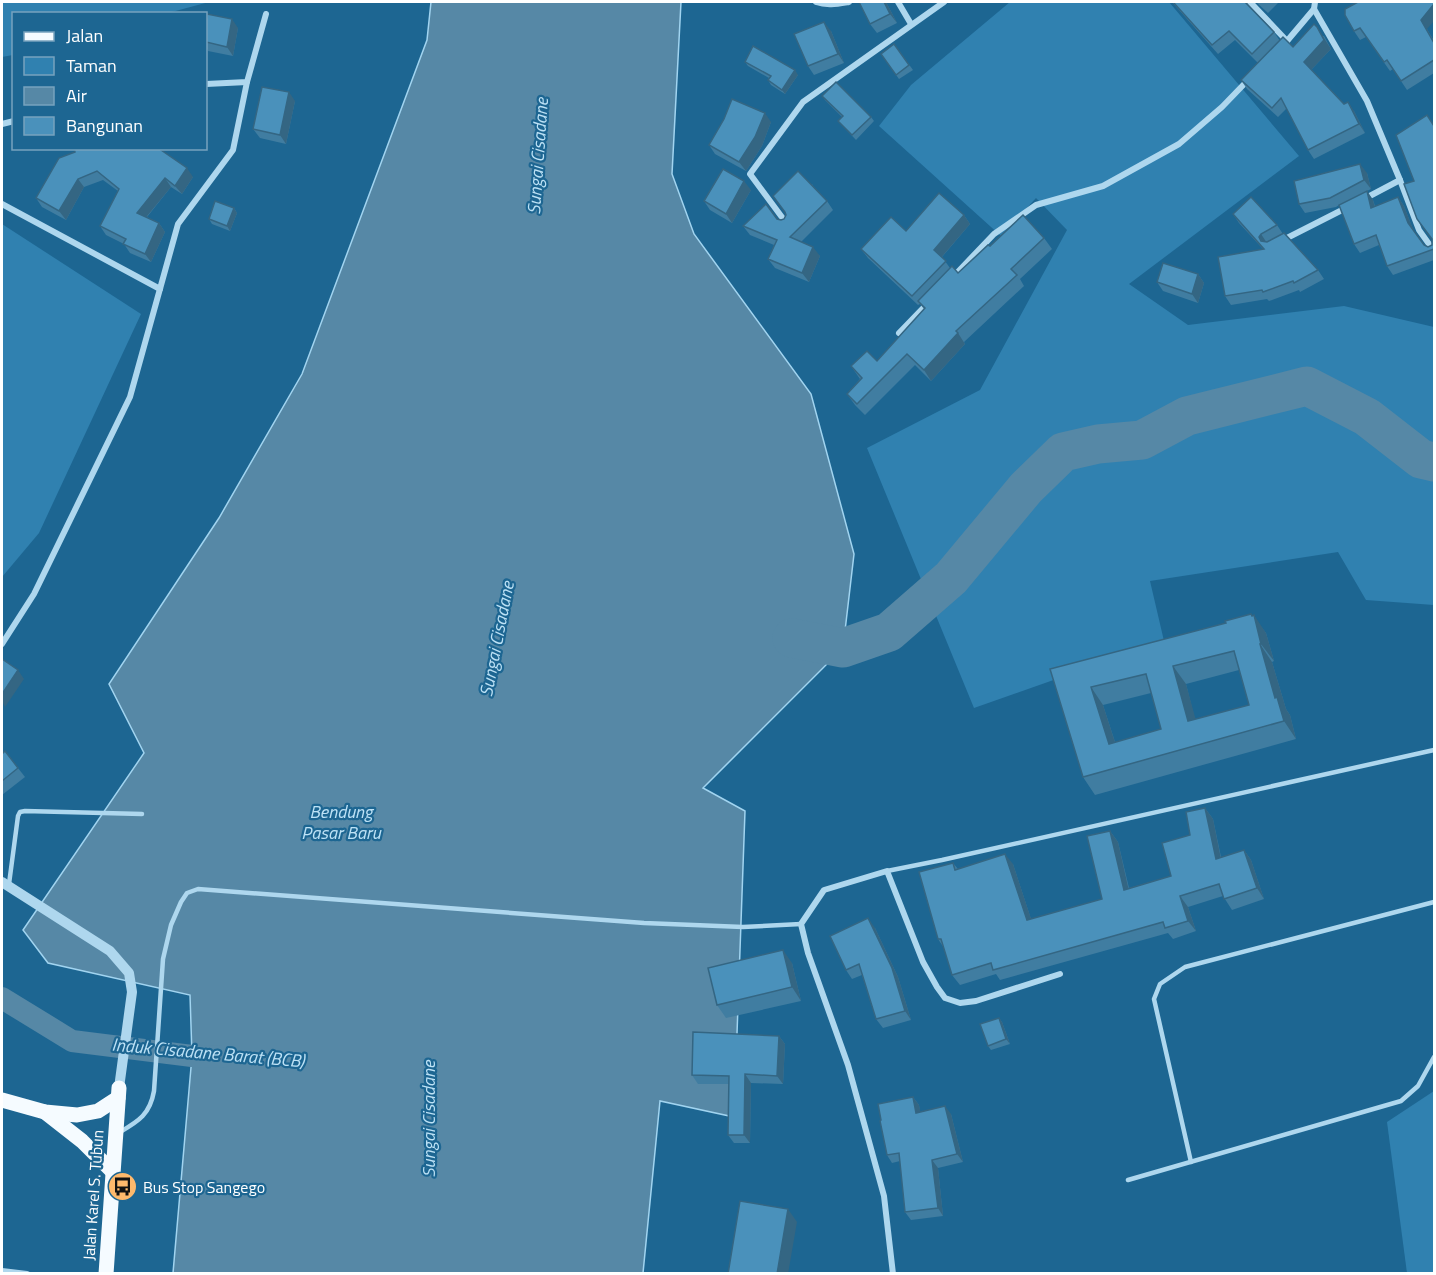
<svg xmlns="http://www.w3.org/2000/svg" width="1436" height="1275" viewBox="0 0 1436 1275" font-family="'Titillium Web',sans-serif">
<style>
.green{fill:#3081b0}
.water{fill:#5688a6;stroke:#a1d4f0;stroke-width:1.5}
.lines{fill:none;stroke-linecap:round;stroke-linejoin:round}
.canal{stroke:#5688a6;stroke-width:22}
.river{stroke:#5688a6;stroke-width:39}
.service{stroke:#aed7ee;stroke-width:4.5}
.minor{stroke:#aed7ee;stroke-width:6}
.tertiary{stroke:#aed7ee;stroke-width:10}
.primary{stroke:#f5fbff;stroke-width:15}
.wall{fill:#407da1;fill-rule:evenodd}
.shaded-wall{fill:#346683}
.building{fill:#4a91bb;stroke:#346683;stroke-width:1.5;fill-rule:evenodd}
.labels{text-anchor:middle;stroke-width:4.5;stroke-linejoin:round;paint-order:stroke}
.poi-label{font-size:16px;fill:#fff;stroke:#1d6692;text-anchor:start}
.street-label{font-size:16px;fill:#fff;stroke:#1d6692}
.water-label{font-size:18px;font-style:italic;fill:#bde2f6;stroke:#1d6692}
</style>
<rect width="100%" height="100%" fill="#1d6692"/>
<g class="green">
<polygon points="2,2 209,2 168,13 14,14 13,55 2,57"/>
<polygon points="1010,2 1169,2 1299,156 1129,284 1188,325 1344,306 1434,327 1434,605 1366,600 1338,552 1150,581 1164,641 974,708 867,448 980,390 1067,230 1036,198 1001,236 879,126 911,85"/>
<polygon points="2,224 141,314 39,533 2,577"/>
<polygon points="1434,1091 1434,1273 1407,1273 1387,1122"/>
</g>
<polygon class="water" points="431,2 681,2 672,174 694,234 811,394 854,554 843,648 703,788 745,811 734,1117 660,1101 643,1273 173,1273 192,1056 190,995 48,963 23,930 144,753 109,684 219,518 302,374 427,40"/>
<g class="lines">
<polyline class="canal" points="2,998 72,1041 192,1056 222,1057"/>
<polyline class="river" points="792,638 843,648 889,632 951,578 1026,488 1063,452 1098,444 1142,440 1187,416 1307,386 1367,417 1421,459 1434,462"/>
<g class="service">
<polyline points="887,871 942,860 1434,750"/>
<polyline points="9,884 18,816 20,812 25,811 142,814"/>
<path d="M120,1132C139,1121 150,1114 154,1091L163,959L171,925L181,902L187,893L198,889L644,923L743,927L801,924"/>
<polyline points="1191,1162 1154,999 1160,984 1185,967 1434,902"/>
<polyline points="1128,1180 1401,1101 1418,1086 1434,1057"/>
</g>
<g class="minor">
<path d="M816,2C827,6 837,4 849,2"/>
<polyline points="898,2 911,24"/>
<polyline points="1250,2 1287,41"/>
<polyline points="1314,9 1367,101 1400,180 1419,230 1434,251"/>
<polyline points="1282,47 1314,9 1315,2"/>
<polyline points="206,84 247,82 266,14"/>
<polyline points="2,124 14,121"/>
<polyline points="1364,199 1400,180"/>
<polyline points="2,204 160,289"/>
<polyline points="787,224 750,174 803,102 944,2"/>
<polyline points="1283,240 1346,208"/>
<polyline points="953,277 994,234 1036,205 1103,186 1179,144 1222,107 1249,79"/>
<polyline points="899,333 928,303"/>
<polyline points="2,644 34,594 130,397 178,224 233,150 247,82"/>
<polyline points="2,1271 27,1274"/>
<polyline points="893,1274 884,1196 848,1065 808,953 801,924 824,890 887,871 923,962 937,987 945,998 960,1003 976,1001 1060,974"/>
</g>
<polyline class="tertiary" points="2,882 110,951 129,973 132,992 119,1088"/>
<g class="primary">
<polyline points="2,1100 45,1112 77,1115 98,1111 118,1098"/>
<polyline points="45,1112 82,1141 113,1172"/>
<polyline points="106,1274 119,1088"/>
</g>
</g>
<g class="wall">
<polygon points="859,2 886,2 897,23 877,33 870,24"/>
<polygon points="1172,2 1245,2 1274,32 1280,41 1293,47 1324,36 1331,49 1311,70 1344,104 1354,111 1365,133 1314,159 1308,150 1287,108 1278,117 1247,89 1241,80 1258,63 1235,40 1218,54"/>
<polygon points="1256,2 1279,2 1268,13"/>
<polygon points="1358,2 1427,29 1434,41 1434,73 1407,90 1393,69 1390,71 1366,37 1360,40 1354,31"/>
<polygon points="206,22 238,28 233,56 208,51 206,47"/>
<polygon points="831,31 844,63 814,75 808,66"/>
<polygon points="894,44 913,70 899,79 881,54"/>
<polygon points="745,62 798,75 785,94 771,85 768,80 769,78 748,66"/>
<polygon points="822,96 871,117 874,121 856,140 838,121 842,117 825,100"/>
<polygon points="295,101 286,144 260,138 253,129"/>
<polygon points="771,122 762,146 746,171 715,154 709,145"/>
<polygon points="1434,126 1434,260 1393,275 1387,266 1379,245 1360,253 1354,244 1339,205 1336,207 1305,213 1299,204 1367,173 1371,189 1367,191 1373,200 1375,206 1398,197 1404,206 1414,232 1424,245 1428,247 1432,245 1432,239 1414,181"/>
<polygon points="59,158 193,177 182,194 171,187 147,217 159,223 165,232 151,262 130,253 124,244 106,235 100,226 118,191 103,180 84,187 66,220 42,207 36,198"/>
<polygon points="812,184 815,189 827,201 833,210 801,242 820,256 809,282 775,268 768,259 774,245 750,235 743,226 777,219 781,220 784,219"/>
<polygon points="751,190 732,223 710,210 704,201"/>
<polygon points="234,208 237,213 230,231 212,224 209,219"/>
<polygon points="1233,214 1277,225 1283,234 1318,270 1324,279 1300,292 1299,290 1269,301 1267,299 1231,305 1225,296 1263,249 1239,223"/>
<polygon points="964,215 970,224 942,257 950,268 958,273 990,246 1044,238 1052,249 1020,279 1024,286 964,342 965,344 931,381 915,365 865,415 855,405 847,394 860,379 851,366 877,361 924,309 920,304 918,305 868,258 861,249 906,231"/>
<polygon points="1198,274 1204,283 1198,303 1163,291 1157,282"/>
<path d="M1251,614L1266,633L1274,661L1272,662L1286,709L1290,715L1296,739L1095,795L1083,777L1050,669L1226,623ZM1239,670L1249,705L1195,720L1186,684ZM1151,693L1161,729L1115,742L1103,705Z"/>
<polygon points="2,754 18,768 25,777 2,795"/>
<polygon points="1205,808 1213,819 1221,857 1244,850 1251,860 1264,899 1232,910 1223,896 1188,907 1196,931 1173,939 1168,933 1000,980 996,974 960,985 952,975 944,948 938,939 953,863 958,869 1013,864 1031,919 1102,899 1110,831 1118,842 1129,888 1171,876 1190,835"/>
<polygon points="875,928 898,977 911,1020 883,1028 876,1019 862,975 852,979 846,970"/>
<polygon points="792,963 801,1001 726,1018 717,1005"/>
<polygon points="999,1018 1002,1022 1010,1044 991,1050 988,1046"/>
<polygon points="779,1036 785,1044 783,1084 751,1083 750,1143 734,1143 728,1135 729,1084 698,1084 692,1075"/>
<polygon points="913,1097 919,1105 920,1112 951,1114 963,1162 938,1168 943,1216 911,1220 905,1212 900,1161 892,1163 887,1155 881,1120"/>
</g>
<g class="shaded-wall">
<polygon points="884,2 886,2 897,23 890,14"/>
<polygon points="1434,4 1434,21 1427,29 1434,43 1421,20"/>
<polygon points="232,19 238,28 233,56 227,47"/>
<polygon points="824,22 831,31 844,63 838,54"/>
<polygon points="1317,27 1331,49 1310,71 1304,62"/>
<polygon points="795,70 798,75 785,94 782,90"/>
<polygon points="289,92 295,101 286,144 280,135"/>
<polygon points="1348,102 1354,111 1365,133 1359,124"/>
<polygon points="765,113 771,122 762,146 746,171 739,162"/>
<polygon points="1360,164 1367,173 1371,189 1364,180"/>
<polygon points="187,168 193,177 182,194 175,186"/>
<polygon points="165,178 171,187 143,221 137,213"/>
<polygon points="78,179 84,187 66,220 59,211"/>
<polygon points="744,181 751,190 732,223 726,214"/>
<polygon points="1367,191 1373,200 1377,216 1371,208"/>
<polygon points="1398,197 1404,206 1414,232 1408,223"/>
<polygon points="234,208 237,213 230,231 227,226"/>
<polygon points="964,215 970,224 940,259 934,250"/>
<polygon points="159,223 165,232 151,262 145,254"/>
<polygon points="1261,234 1267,243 1268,250 1259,237"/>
<polygon points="813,247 820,256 809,282 802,273"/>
<polygon points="1198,274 1204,283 1198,303 1192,294"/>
<polygon points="958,333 965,344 931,381 924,370"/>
<polygon points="1251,614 1255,620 1254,615 1266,633 1274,661 1261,644"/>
<polygon points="1260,644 1272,662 1286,709 1290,715 1296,739 1284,721 1275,698"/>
<polygon points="1173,666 1186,684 1201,739 1188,721"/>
<polygon points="18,670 24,679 5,707 2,701 2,694"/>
<polygon points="1091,687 1103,705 1121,761 1109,744"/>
<polygon points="1205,808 1213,819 1223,869 1216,859"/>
<polygon points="1110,831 1118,842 1131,900 1124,890"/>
<polygon points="1244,850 1251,860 1264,899 1257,888"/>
<polygon points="1005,854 1013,864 1035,931 1027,920"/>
<polygon points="1180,896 1188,907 1196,931 1188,921"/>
<polygon points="868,918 875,928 898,977 911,1020 905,1011"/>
<polygon points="783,950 792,963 801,1001 792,987"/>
<polygon points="999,1018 1002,1022 1010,1044 1006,1039"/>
<polygon points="779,1036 785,1044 783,1084 777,1076"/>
<polygon points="745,1074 751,1083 750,1143 744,1135"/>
<polygon points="913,1097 919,1105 922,1120 916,1113"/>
<polygon points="945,1106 951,1114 963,1162 957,1154"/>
<polygon points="932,1160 938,1168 943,1216 938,1208"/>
<polygon points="788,1209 797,1222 788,1274 777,1274"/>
</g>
<g class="building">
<polygon points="859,2 884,2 890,14 870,24"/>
<polygon points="1173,2 1245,2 1274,32 1252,54 1229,31 1212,45"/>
<polygon points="1358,2 1434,2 1434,4 1421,20 1434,43 1434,60 1401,81 1387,60 1384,62 1360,28 1354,31 1345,15 1345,9"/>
<polygon points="207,14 232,19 227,47 206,42 206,22"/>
<polygon points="824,22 838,54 808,66 794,34"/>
<polygon points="1314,24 1317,27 1324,40 1304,62 1344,104 1348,102 1359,124 1308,150 1281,98 1272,108 1241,80 1283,37 1293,47"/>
<polygon points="894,44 909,65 896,75 881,54"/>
<polygon points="753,46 795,70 782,90 768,80 771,76 745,62"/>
<polygon points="836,82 871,117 852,135 838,121 843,116 822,96"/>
<polygon points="262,87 289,92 280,135 253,129"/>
<polygon points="732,99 765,113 755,137 739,162 709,145 724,119"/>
<polygon points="1427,115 1434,126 1434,249 1387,266 1376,235 1354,244 1339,205 1367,191 1371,208 1398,197 1408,223 1424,245 1428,247 1432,245 1432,239 1417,219 1404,184 1414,181 1396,135"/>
<polygon points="74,148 158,148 187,168 175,186 165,178 137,213 159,223 145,254 123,244 126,239 100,226 119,189 97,171 78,179 59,211 36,198 59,158 75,152"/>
<polygon points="1360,164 1364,180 1330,198 1299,204 1294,181"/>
<polygon points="723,169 744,181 726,214 704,201"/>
<polygon points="798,171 827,201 790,237 813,247 802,273 768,259 777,240 743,226 766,204 777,219 781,220 784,219 786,215 785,212 773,196"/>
<polygon points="939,193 964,215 934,250 946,261 912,296 861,249 891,217 906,231"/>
<polygon points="1251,197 1277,225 1261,234 1259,237 1261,241 1267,242 1284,233 1318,270 1294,283 1293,281 1263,292 1262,290 1225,296 1218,257 1264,249 1233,214"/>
<polygon points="215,201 234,208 227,226 209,219"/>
<polygon points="1023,215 1044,238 1011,269 1017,275 956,331 958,333 924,370 907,354 857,404 847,394 862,378 851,366 867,351 877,361 925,308 918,301 952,266 958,273 988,245 990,246"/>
<polygon points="1163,263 1198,274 1192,294 1157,282"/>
<path d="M1251,614L1252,616L1254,615L1261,644H1260L1275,698L1277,697L1284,721L1083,777L1050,669L1226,623L1225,621ZM1234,651L1249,705L1188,721L1173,666ZM1146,674L1161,729L1109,744L1091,687Z"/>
<polygon points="2,659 18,670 2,694"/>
<polygon points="5,751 18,768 2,781 2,754"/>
<polygon points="1205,808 1216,859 1244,850 1257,888 1224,899 1219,884 1180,896 1188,921 1165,928 1163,922 993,970 991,963 952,975 941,939 938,939 919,872 953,863 955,870 1005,854 1027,920 1102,899 1087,836 1110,831 1124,890 1171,876 1162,843 1190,835 1186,812"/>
<polygon points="868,918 892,968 905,1011 876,1019 859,964 846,970 830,936"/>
<polygon points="783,950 792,987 717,1005 708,968"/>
<polygon points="999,1018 1006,1039 988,1046 980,1024"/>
<polygon points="693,1032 779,1036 777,1076 745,1074 744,1135 728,1135 729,1076 692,1075"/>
<polygon points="913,1097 916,1113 945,1106 957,1154 932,1160 938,1208 905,1212 899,1153 887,1155 880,1121 881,1120 878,1104"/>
<polygon points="740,1201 788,1209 777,1274 728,1274"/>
</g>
<defs>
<symbol id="bus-disc" viewBox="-11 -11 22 22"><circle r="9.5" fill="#feb96c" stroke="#1d6692"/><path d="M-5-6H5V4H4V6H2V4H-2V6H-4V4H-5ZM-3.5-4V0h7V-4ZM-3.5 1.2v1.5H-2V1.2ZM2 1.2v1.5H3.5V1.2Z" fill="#111"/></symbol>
</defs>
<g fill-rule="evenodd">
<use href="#bus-disc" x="106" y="1170" width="33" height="33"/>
</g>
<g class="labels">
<g class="poi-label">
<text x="143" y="1193">Bus Stop Sangego</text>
</g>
<g class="street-label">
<text transform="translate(93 1195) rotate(-86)" y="6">Jalan Karel S. Tubun</text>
</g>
<g class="water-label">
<text transform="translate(538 156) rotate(-86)" y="6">Sungai Cisadane</text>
<text transform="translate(497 639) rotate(-79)" y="6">Sungai Cisadane</text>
<text x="341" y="818">Bendung<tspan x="341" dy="21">Pasar Baru</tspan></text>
<text transform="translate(208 1053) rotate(5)" y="6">Induk Cisadane Barat (BCB)</text>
<text transform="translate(429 1119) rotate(-90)" y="6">Sungai Cisadane</text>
</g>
</g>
<rect width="1436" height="1275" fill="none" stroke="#ffffff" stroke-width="6"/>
<rect x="12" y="12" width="195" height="138" fill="#1d6692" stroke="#77a3be" stroke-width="1.5"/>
<rect x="24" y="32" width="30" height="9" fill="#f5fbff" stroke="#77a3be" stroke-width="1.5"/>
<text x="66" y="42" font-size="18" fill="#ffffff">Jalan</text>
<rect x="24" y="57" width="30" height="18" fill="#3081b0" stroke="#77a3be" stroke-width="1.5"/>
<text x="66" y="72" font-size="18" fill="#ffffff">Taman</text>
<rect x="24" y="87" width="30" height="18" fill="#5688a6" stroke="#77a3be" stroke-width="1.5"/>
<text x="66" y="102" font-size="18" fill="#ffffff">Air</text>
<rect x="24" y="117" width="30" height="18" fill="#4a91bb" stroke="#77a3be" stroke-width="1.5"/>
<text x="66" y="132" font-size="18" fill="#ffffff">Bangunan</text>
</svg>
